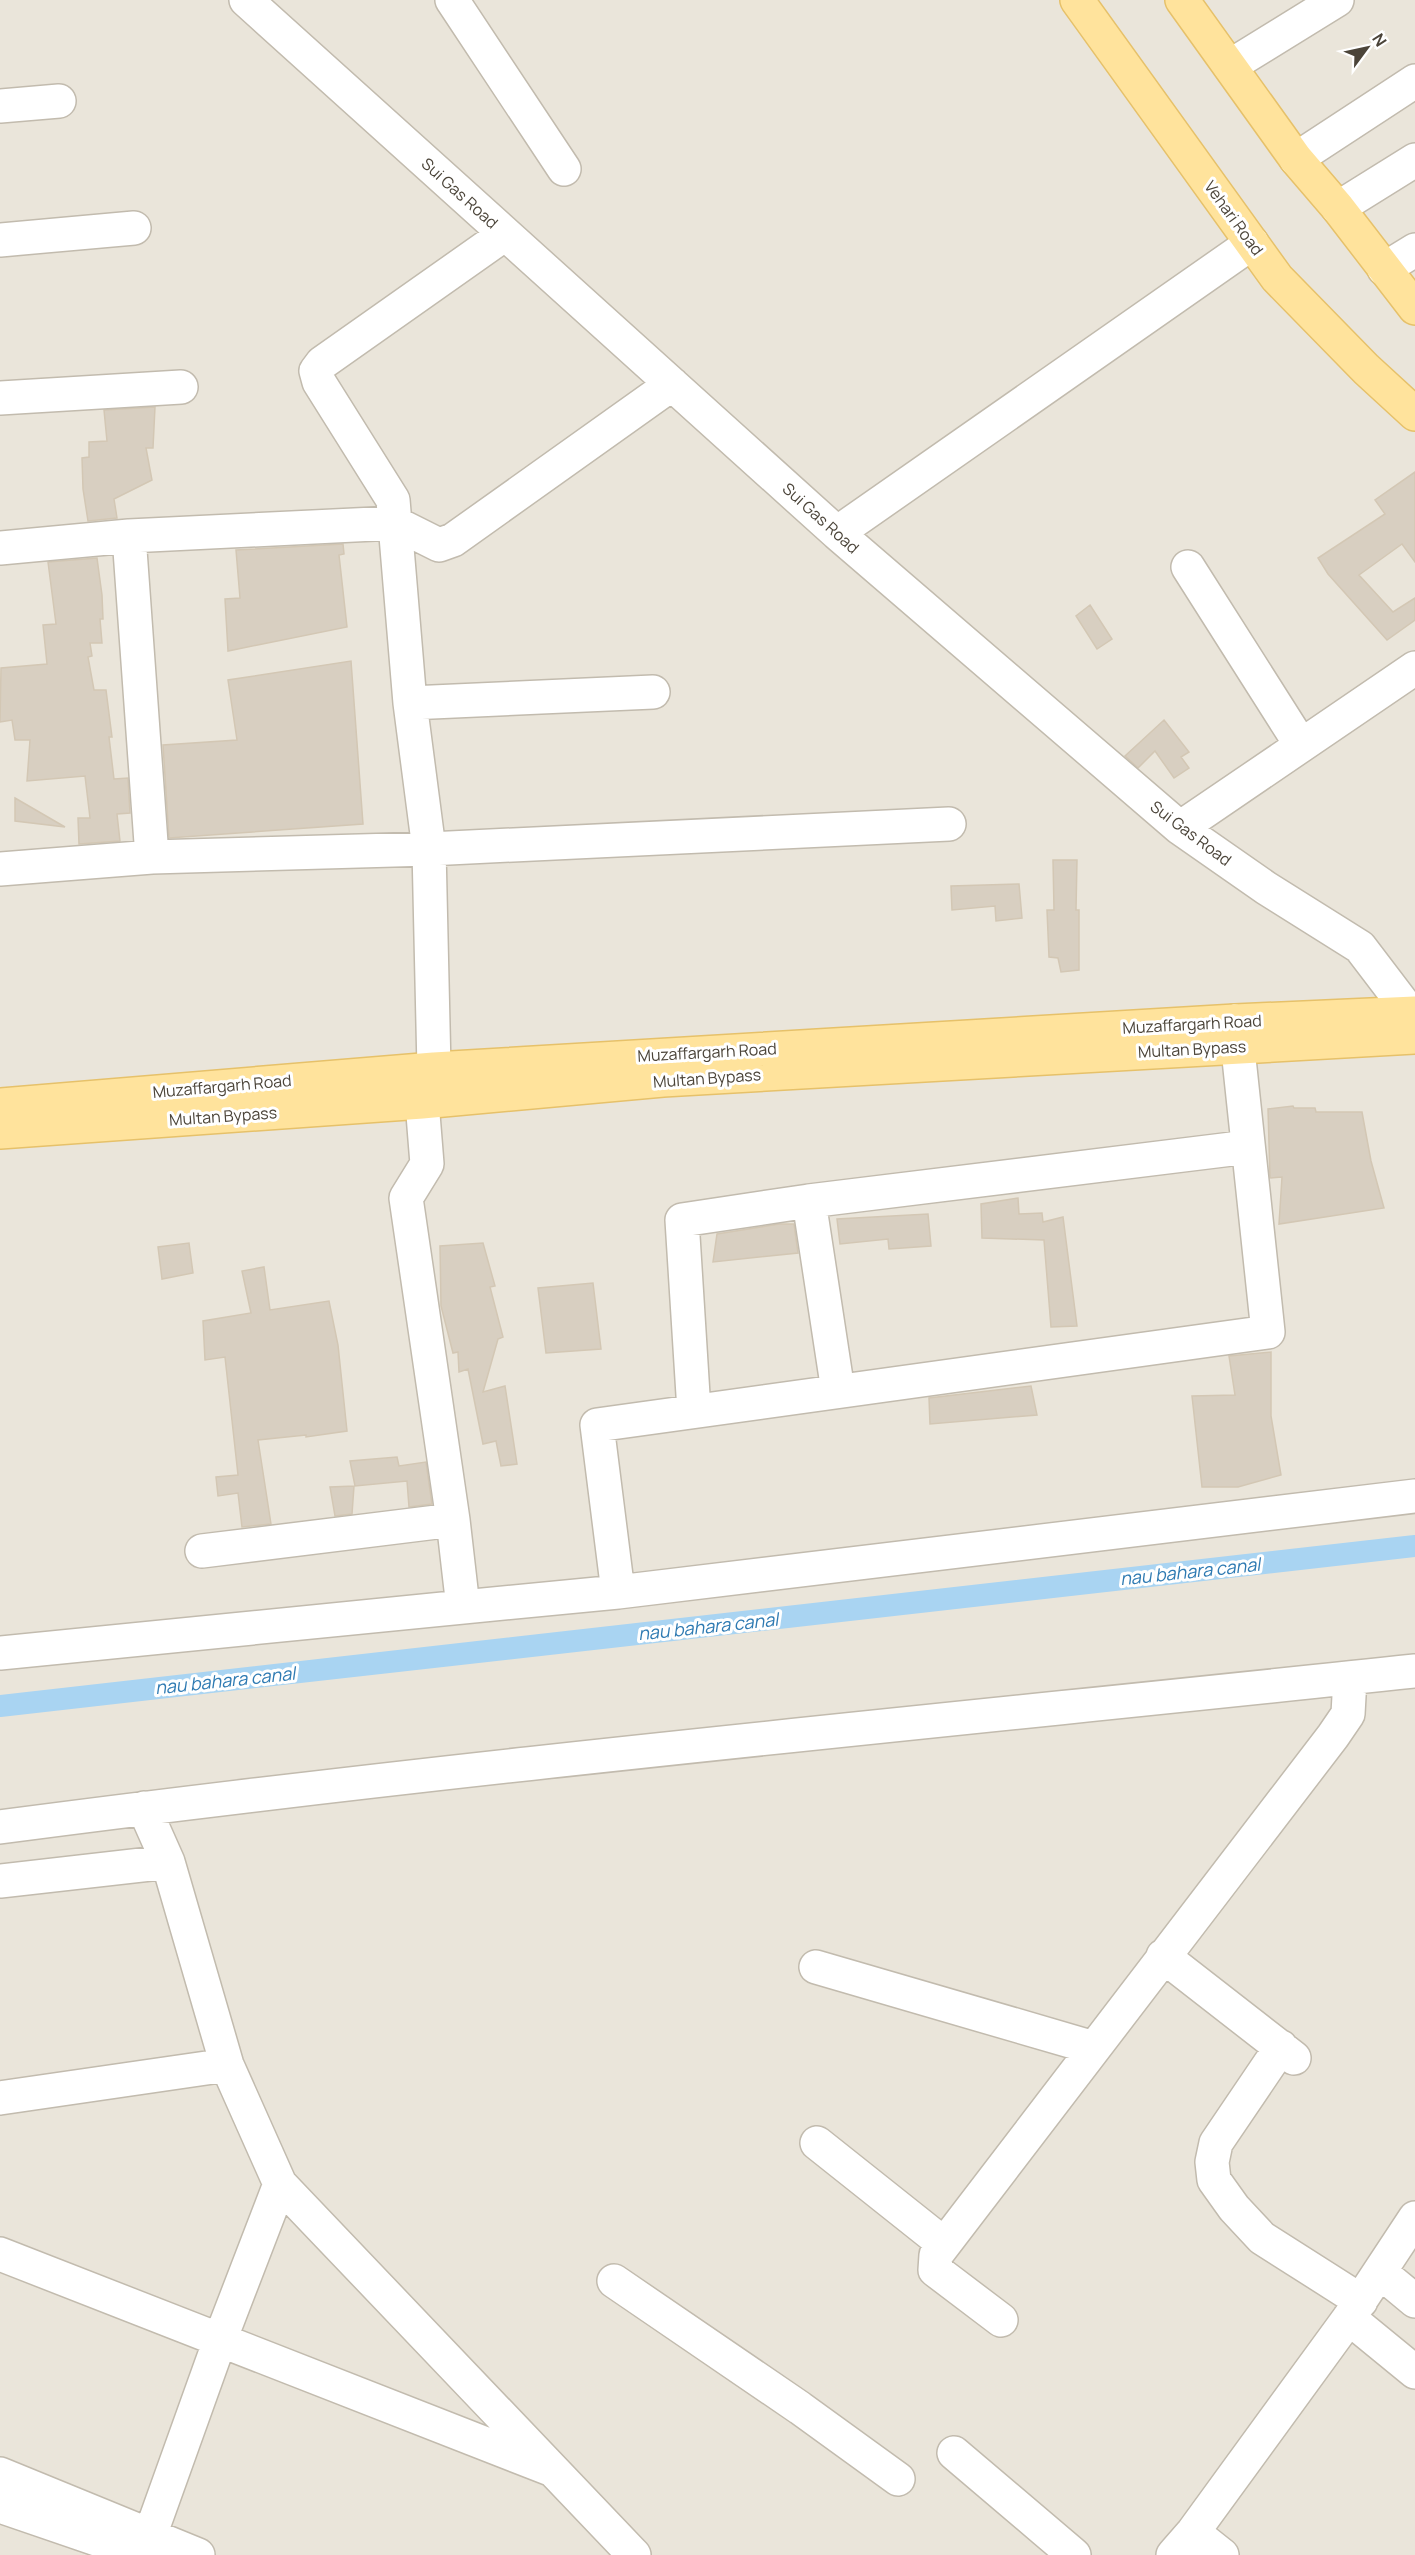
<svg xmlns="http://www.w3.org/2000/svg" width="1415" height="2555" font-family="Manrope,sans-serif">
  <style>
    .residential { fill: #eae5da }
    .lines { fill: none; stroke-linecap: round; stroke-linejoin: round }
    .canal { stroke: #a9d4f2; stroke-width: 22 }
    .building { fill: #d8cfc1; stroke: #d3c7b4; stroke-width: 1.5 }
    .minor-casing { stroke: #c2bbae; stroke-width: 36 }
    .major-casing { stroke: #e6c16a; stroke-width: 36 }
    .minor { stroke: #fff; stroke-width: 33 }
    .major { stroke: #ffe39c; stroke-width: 33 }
    .labels { text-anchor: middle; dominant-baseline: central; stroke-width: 6; stroke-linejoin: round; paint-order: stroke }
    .street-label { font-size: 16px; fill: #4b4439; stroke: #fff }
    .water-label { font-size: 18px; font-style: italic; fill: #2e7ab2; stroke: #fff }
  </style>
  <rect width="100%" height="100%" fill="#f6f3ec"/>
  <path class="residential" d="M0 0H1415V2555H0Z"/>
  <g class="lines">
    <path class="canal" d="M0 1706 1415 1546"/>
  </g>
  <path class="building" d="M155 407 153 448H146L152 480 114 499 117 518 88 521 83 489 82 458 89 457V442L107 441 104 410Z
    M1415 472V562L1402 544 1359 575 1393 612 1415 598V620L1387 640 1328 574 1318 558 1385 514 1375 500Z
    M343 544 344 554 339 555 347 627 228 651 225 599 240 598 236 550Z
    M97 558 102 595 103 619H100L102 643H90L92 656 88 657 94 690H106L112 737H109L114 779 128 778 130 813 117 814 120 841 79 844 78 818H90L85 776 27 781 30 740H15L12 720 0 722 1 668 47 664 43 625 56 624 48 562Z
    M1090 605 1112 639 1097 649 1076 616Z
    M351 661 363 824 169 838 163 745 237 740 228 680Z
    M1164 720 1189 752 1181 757 1189 768 1174 778 1155 751 1138 768 1125 756Z
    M15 798 65 827 15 821Z
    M1053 860H1077L1076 910H1079V970L1061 972 1058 958 1049 957 1047 910H1054Z
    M1019 884 1022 918 996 921 995 906 952 910 951 886Z
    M1293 1106 1294 1108H1315L1316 1112H1362L1371 1161 1384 1208 1279 1224 1282 1177 1270 1178 1268 1109Z
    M1018 1198 1019 1214 1042 1213 1043 1222 1063 1217 1077 1326 1051 1327 1044 1240 982 1238 981 1204Z
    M928 1214 931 1246 889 1249 888 1239 840 1244 837 1219Z
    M779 1224H794L798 1253 713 1262 717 1234Z
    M189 1243 193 1273 162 1279 158 1247Z
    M483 1243 495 1286 490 1287 503 1337 498 1339 483 1392 505 1386 517 1464 501 1466 496 1441 483 1444 468 1369 459 1372 458 1352 453 1353 441 1306 440 1246Z
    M264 1267 270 1310 329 1301 338 1345 347 1431 306 1437V1435L258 1440 271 1524 242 1527 238 1493 218 1496 216 1477 238 1475 225 1357 205 1360 203 1321 251 1313 242 1271Z
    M593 1283 601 1349 546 1353 538 1288Z
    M1271 1352V1416L1281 1475 1238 1487H1202L1192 1396 1235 1395 1229 1356Z
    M1031 1386 1037 1415 930 1424 929 1398Z
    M397 1457 399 1466 426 1462 432 1504 409 1507 407 1481 355 1486 350 1461Z
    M354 1486 352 1514 335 1516 330 1487Z"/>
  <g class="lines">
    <defs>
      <path id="minor" d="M246 0 837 533 1180 828 1266 888 1360 947 1411 1014
        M452 0 564 169
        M1230 66 1337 0
        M0 106 59 101
        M1296 159 1415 81
        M1338 208 1415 160
        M0 240 134 228
        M1384 269 1415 250
        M0 398 181 387
        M837 533 1252 243
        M129 536 152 857
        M0 548 129 536 395 523 439 545 453 540 672 384
        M1188 567 1301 745
        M410 703 653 692
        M1180 828 1415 668
        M0 869 152 857 429 849 949 824
        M1235 1021 1268 1332 597 1425 618 1592 1415 1496
        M434 1069 429 849 410 703 393 500 319 382 316 371 322 363 505 234
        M422 1102 427 1164 406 1198 453 1520 463 1607 618 1592
        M809 1201 1248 1147
        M694 1411 682 1220 809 1201 838 1391
        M202 1551 453 1520
        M0 1653 463 1607
        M0 1827C470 1765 943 1721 1415 1671
        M0 1881 168 1862
        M1163 1956 1294 2058
        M816 1967 1094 2048
        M1281 2047 1216 2143 1212 2162 1214 2180 1234 2208 1262 2238 1361 2301
        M0 2098 227 2065
        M817 2143 944 2244
        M280 2184 634 2555
        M0 2254 550 2469
        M1380 2272 1415 2301
        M614 2281 800 2408 898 2479
        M1349 2318 1415 2372
        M1001 2320 935 2270 936 2255 1333 1736 1348 1714 1350 1678
        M954 2453 1074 2555
        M0 2474 198 2555
        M0 2506 143 2555
        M1193 2532 1222 2555
        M143 2555 220 2340 280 2184 227 2065 168 1862 144 1808
        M1173 2555 1193 2532 1349 2318 1415 2218"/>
      <path id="major" d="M1077 0 1277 278 1366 369 1415 414
        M1182 0 1296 159 1338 208 1415 308
        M0 1105 434 1069 1235 1021 1415 1013
        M0 1132 422 1102 663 1080 1415 1037"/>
    </defs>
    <use href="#minor" class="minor-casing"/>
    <use href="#major" class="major-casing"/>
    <use href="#minor" class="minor"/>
    <use href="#major" class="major"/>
  </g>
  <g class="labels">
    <g class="street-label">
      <text transform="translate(460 193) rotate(42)">Sui Gas Road</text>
      <text transform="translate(1234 218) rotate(54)">Vehari Road</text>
      <text transform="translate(821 518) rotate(42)">Sui Gas Road</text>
      <text transform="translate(1191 833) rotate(37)">Sui Gas Road</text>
      <text transform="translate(1192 1024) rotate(-3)">Muzaffargarh Road</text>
      <text transform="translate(1192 1049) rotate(-3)">Multan Bypass</text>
      <text transform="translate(707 1052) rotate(-3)">Muzaffargarh Road</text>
      <text transform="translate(707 1078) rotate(-4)">Multan Bypass</text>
      <text transform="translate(222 1086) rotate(-5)">Muzaffargarh Road</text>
      <text transform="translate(223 1116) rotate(-4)">Multan Bypass</text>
    </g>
    <g class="water-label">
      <text transform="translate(1190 1571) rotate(-6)">nau bahara canal</text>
      <text transform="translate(708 1626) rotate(-6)">nau bahara canal</text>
      <text transform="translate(225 1680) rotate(-6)">nau bahara canal</text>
    </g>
  </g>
  <g transform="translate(1367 48) rotate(57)" stroke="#ffffff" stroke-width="4.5" paint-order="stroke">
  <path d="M0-4.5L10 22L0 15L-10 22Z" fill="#4b4439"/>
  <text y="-9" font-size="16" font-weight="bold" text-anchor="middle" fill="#4b4439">N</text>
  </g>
</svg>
